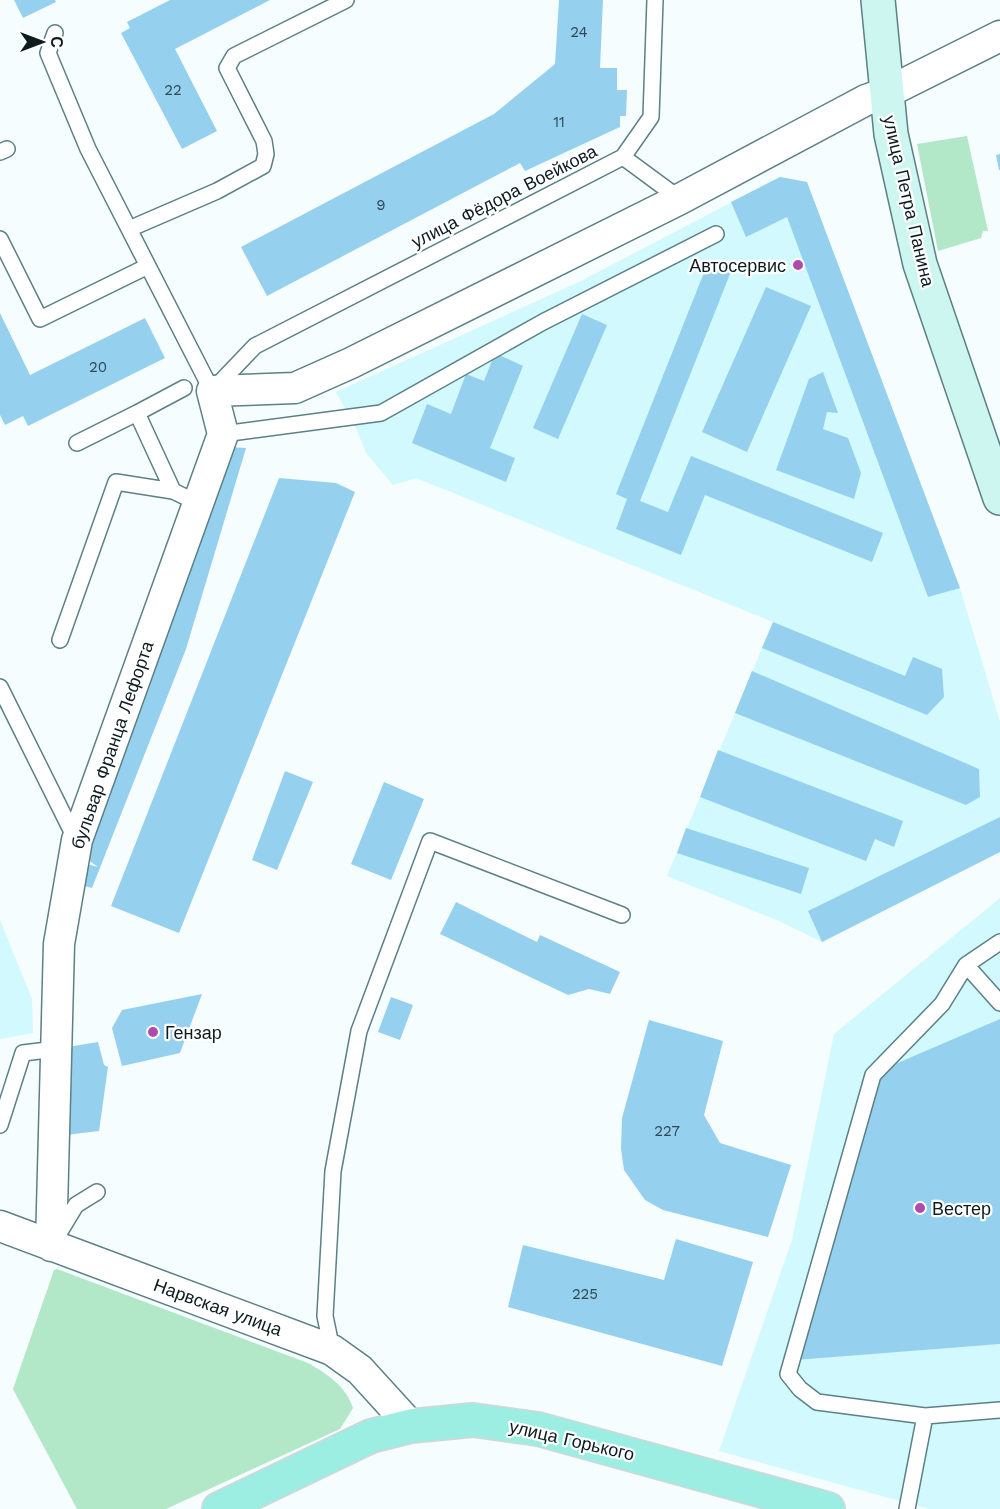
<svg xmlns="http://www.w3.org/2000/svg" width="1000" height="1509" font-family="'Work Sans',sans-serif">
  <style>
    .built { fill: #d1f9fe }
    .green { fill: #b2e7c7 }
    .building { fill: #95d1ef }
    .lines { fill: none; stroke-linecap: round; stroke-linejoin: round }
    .lane-casing { stroke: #5b8085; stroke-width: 18 }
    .street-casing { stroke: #5b8085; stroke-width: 33 }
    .secondary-casing { stroke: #5b8085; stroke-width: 36 }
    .primary-casing { stroke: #d3d6d6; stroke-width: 36 }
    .lane { stroke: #fff; stroke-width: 15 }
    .street { stroke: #fff; stroke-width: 30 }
    .secondary { stroke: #cef6f0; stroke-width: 33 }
    .primary { stroke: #9ceee2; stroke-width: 33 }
    .poi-dot { fill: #af4aaf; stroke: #fff; stroke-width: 2 }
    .labels { text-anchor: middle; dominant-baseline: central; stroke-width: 4.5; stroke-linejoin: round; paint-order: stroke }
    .number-label { font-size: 15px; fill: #2f4952 }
    .street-label { font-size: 18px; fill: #0d1c1e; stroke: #fff }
    .poi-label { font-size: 18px; fill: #0d1c1e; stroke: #fff; text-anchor: start }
  </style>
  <rect width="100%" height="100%" fill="#f5fdfe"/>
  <path class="built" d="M780 177 807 182 960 588 1000 722V852L822 942 779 921 667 876 773 622 416 478 393 485 366 453 356 428 336 392 581 281Z
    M1000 898V1509H929L719 1451 792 1240 834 1034Z
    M0 920 32 999 33 1033 0 1039Z"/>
  <path class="green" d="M967 136 988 231H983L981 238 938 251 917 144Z
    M57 1269 308 1363C327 1374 346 1386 353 1408L340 1429 166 1509H77L13 1389 54 1270Z"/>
  <path class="building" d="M14 0H55L56 2 23 18Z
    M170 0H270L175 49 217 131 182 149 121 33 130 28 127 22Z
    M559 0H603L600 68H617V90H627L626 116H620V127L525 171 520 163 267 296 241 247 494 114 555 64Z
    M1000 154V170H999L996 155Z
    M780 177 807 182 960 588 928 597 787 217 746 237 731 202Z
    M709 260 732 269 640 501 668 512 691 456 883 533 872 562 705 495 681 555 616 529 627 499 616 494Z
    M766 287 811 306 747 452 702 432Z
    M0 313 30 375 145 318 165 358 28 426 23 416 5 425 0 415Z
    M582 314 607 325 558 439 533 428Z
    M495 353 523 366 490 448 515 458 506 482 412 443 427 404 451 414 466 374 484 381Z
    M823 372 838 413 827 412 823 429 848 438 861 473 854 499 776 470 809 379Z
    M228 447 246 448 186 649 92 888 77 884 84 863 98 867 81 855Z
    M279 478 336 483 355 492 179 933 111 906Z
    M773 622 905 676 913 657 942 669 944 697 927 715 762 648Z
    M752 671 979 769 980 797 966 805 735 713Z
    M718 750 903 821 894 847 875 839 866 861 700 797Z
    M285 771 313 782 277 870 252 860Z
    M384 782 424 799 391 880 351 864Z
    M1000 817V852L822 942 808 911Z
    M686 828 809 868 801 894 677 853Z
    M456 902 537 942 540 935 620 972 610 994 589 989 568 995 440 934Z
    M202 994 180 1053 122 1066 112 1028 122 1010Z
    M391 997 413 1005 400 1040 378 1032Z
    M1000 1019V1344L795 1360 879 1071Z
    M649 1020 723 1041 704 1115 720 1143 791 1165 768 1237 663 1210 645 1200 624 1170 621 1149 622 1118Z
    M98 1042 104 1065 108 1067 99 1131 66 1135 68 1047Z
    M676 1239 753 1262 722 1366 508 1307 523 1245 664 1280Z"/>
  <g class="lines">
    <defs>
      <path id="lane" d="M55 33 48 53 88 149 212 391 255 346 623 157 651 117 655 0
        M0 152 7 149
        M623 157 680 199
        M129 229 217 191 263 166 266 154 264 141 227 68 234 56 346 0
        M0 239 40 319 148 266
        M137 413 184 388
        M223 434 381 413 543 322 716 234
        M77 443 137 413 173 491 198 503
        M60 640 116 482 173 491
        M0 687 76 840
        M1000 942 966 965 942 1004 873 1075 788 1374 800 1389 817 1402 925 1416 1000 1410
        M966 965 1000 1003
        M0 1125 23 1053 56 1049
        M56 1238 76 1205 97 1192
        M332 1350 325 1316 333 1171 359 1031 430 841 622 915
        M907 1509 925 1416"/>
      <path id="street" d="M0 1226 332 1350 360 1370 411 1426
        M51 1246 59 944 77 840 223 434 212 391 295 388 351 363 680 199 866 100 886 93 1000 36"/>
      <path id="secondary" d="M878 0 891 134 920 264 1000 498"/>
      <path id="primary" d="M219 1509 371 1436 411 1426 473 1420 538 1429 828 1509"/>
    </defs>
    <use href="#lane" class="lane-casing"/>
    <use href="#street" class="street-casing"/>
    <use href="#secondary" class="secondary-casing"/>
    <use href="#primary" class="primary-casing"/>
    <use href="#lane" class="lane"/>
    <use href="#street" class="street"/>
    <use href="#secondary" class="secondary"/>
    <use href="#primary" class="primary"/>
  </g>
  <g class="poi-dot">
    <circle cx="798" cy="265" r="6"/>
    <circle cx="153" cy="1032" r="6"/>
    <circle cx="920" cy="1208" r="6"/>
  </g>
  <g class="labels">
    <g class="number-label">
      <text x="579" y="32">24</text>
      <text x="173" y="90">22</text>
      <text x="559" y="122">11</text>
      <text x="381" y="205">9</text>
      <text x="98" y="367">20</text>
      <text x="667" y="1131">227</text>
      <text x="585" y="1294">225</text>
    </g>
    <g class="street-label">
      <text transform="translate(504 196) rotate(-27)">улица Фёдора Воейкова</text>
      <text transform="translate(909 201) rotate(77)">улица Петра Панина</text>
      <text transform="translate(112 745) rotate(-71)">бульвар Франца Лефорта</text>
      <text transform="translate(218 1307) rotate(20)">Нарвская улица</text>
      <text transform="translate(572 1440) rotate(13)">улица Горького</text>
    </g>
    <g class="poi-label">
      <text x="786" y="265" text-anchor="end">Автосервис</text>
      <text x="165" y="1032">Гензар</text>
      <text x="932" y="1208">Вестер</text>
    </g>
  </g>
  <g transform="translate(42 42) rotate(90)" stroke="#ffffff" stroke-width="4.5" paint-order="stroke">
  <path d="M0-4.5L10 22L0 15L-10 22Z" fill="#0d1c1e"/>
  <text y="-9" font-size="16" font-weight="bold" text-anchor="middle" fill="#0d1c1e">С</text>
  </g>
</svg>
